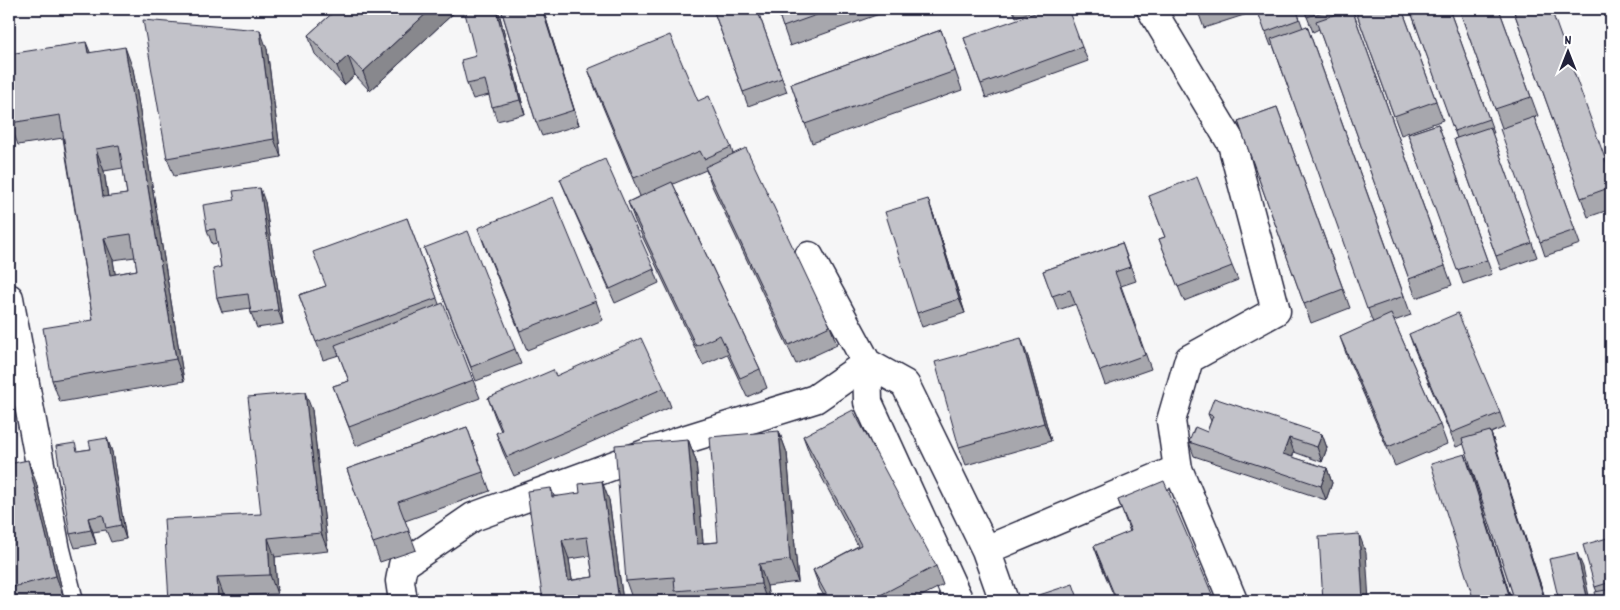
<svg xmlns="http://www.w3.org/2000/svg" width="1620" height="610" font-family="Dekko,sans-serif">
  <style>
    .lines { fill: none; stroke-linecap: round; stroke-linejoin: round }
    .minor-casing { stroke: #22223b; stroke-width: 31 }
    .minor { stroke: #fff; stroke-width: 28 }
    .wall { fill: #a7a7ad; stroke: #22223b; fill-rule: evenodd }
    .shaded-wall { fill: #88888d; stroke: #22223b }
    .building { fill: #c2c2c9; stroke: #22223b; fill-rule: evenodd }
  </style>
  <rect width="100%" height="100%" fill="#f6f6f7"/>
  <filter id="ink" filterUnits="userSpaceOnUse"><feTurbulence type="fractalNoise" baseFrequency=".02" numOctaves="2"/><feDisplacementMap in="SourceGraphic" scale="10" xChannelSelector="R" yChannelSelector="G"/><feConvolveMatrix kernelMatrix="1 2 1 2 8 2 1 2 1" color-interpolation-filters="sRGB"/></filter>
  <g filter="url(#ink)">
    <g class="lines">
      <defs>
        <path id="minor" d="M1151 9 1232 144 1276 311 1189 359 1171 421 1178 469 1233 601
          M809 256 867 363 868 402 959 601
          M9 298 56 550 69 601
          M867 363 905 384 986 550 1004 601
          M986 550 1178 469
          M403 601 400 581 403 565 473 517 680 441 815 399 867 363"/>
      </defs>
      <use href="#minor" class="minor-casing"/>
      <use href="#minor" class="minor"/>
    </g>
    <path class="wall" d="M337 9H458L370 91 355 75 344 85 315 54 308 35Z
      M498 9 525 114 497 121 489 95 473 99 467 84 476 56Z
      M501 9H543L579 125 542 136 536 122Z
      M713 9H757L787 92 748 106Z
      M777 9H893L790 46Z
      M1012 9H1039L1016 17Z
      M1197 9H1248L1250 13 1204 28Z
      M1257 9H1296L1303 28 1307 26 1411 315 1394 321 1440 425 1447 444 1395 466 1347 356 1340 337 1373 323 1273 45 1271 46Z
      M1304 9H1341L1342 12 1352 9 1452 285 1416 298 1319 29 1313 32Z
      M1355 9H1402L1443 120 1401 135Z
      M1410 9H1449L1494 133H1492L1537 257 1501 270 1454 139 1457 138Z
      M1459 9H1499L1538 116 1534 117 1580 244 1545 256 1502 128Z
      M1513 9 1611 175V209L1588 217Z
      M941 30 962 90 812 143 791 84Z
      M964 38 1082 47 1088 61 986 98Z
      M267 49 281 157 174 176 167 158Z
      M90 53 133 69 184 381 60 402 52 380 93 320 63 138 18 145 10 123ZM123 168 127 194 108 197 104 171ZM135 257 137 270 115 274 113 260Z
      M588 69 698 101 731 147 733 154 830 326 837 345 796 364 712 186 706 170 673 184 760 369 767 388 747 397 727 354 703 365 635 221 628 202 640 196 595 88Z
      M1277 107 1350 308 1311 323 1238 121Z
      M1438 124 1492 274 1463 284 1408 134Z
      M560 179 654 269 659 283 615 303 566 193Z
      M1149 196 1232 266 1238 280 1184 301 1159 239 1165 237Z
      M265 202 283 324 257 328 251 313V308L222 312 217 298 221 267 218 243 212 244 207 230Z
      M933 213 965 313 922 327 917 313Z
      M407 218 439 304 473 380 480 398 356 446 333 386 349 381 339 355 323 360 299 295 326 286Z
      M478 228 596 301 603 320 527 350 485 247Z
      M1122 243 1136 281 1121 286 1151 369 1105 385 1076 304 1058 310 1043 271Z
      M424 248 515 349 521 364 476 381Z
      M1409 334 1500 413 1505 427 1491 433 1546 601H1515L1464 444 1456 447 1414 348Z
      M1028 357 1051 441 966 465 959 447Z
      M556 376 664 388 671 407 514 476 503 452 496 433 501 431 495 417 488 398Z
      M312 410 328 551 275 557 277 594 224 596 169 601 261 514Z
      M1208 414 1322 434 1327 448 1322 462 1294 452 1292 457 1327 468 1332 483 1326 500 1194 456 1189 442 1207 432 1211 421Z
      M467 427 490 491 405 521 416 550 380 562 347 469Z
      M779 431 787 453 798 582 767 586 769 601H679L678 599 656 601H633L626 581 688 439 696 461 703 543 718 542Z
      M803 436 936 566 943 585 912 601H827L820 589 813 570 858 546 810 455Z
      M107 438 112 452 126 539 111 542 106 530 93 532 96 544 75 548 70 534 78 451 91 449Z
      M9 464 36 482 64 598 52 601H9Z
      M551 488 554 496 609 500 623 601H543ZM590 556 593 577 572 580 569 559Z
      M1118 500 1215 601H1116L1101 565 1094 546 1130 532Z
      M1611 537V601L1597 592 1595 587Z"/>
    <path class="shaded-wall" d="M431 9H458L370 91 363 72Z
      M496 9H498L525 114 520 100Z
      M542 9H543L579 125 574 110Z
      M260 30 267 49 281 157 274 139Z
      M86 42 95 64 88 53Z
      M125 47 133 69 184 381 176 359Z
      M348 56 355 75 344 85 337 66Z
      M96 149 104 171 111 219 103 197Z
      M260 188 265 202 283 324 278 310Z
      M928 199 933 213 965 313 959 299Z
      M104 238 113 260 119 297 110 275Z
      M1021 338 1028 357 1051 441 1044 423Z
      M305 392 312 410 328 551 321 533Z
      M779 431 787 453 798 582 790 560Z
      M1490 431 1497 450 1546 601H1545Z
      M1322 434 1327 448 1322 462 1317 447Z
      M107 438 112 452 126 539 121 525Z
      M1289 438 1294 452 1289 468 1283 454Z
      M688 439 696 461 705 566 697 544Z
      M1465 454 1472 472 1512 601H1511Z
      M28 460 36 482 64 598 56 576Z
      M1327 468 1332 483 1326 500 1321 486Z
      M602 481 609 500 623 601H619Z
      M88 518 93 532 96 544 91 530Z
      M1359 534 1366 553 1369 601H1363Z
      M268 538 275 557 277 594 270 575Z
      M562 540 569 559 575 600 568 581Z
      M1577 553 1583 567 1590 601H1588Z
      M759 564 767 586 769 601H767L761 584Z
      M217 577 224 596V601H218Z"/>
    <path class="building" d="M337 9H431L363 72 348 56 337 66 308 35Z
      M464 9H496L520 100 492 107 485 80 467 84 461 60 476 56Z
      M501 9H542L574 110 536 122Z
      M713 9H757L782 78 743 92Z
      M777 9H833L783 27Z
      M1046 9H1068L1082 47 981 84 964 38Z
      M1197 9H1215L1199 14Z
      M1257 9H1296L1300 19 1265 32Z
      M1304 9H1332L1307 17Z
      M1351 9H1352L1445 266 1409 279 1316 21Z
      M1355 9H1402L1436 101 1394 116Z
      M1410 9H1449L1489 119 1454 131Z
      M1459 9H1499L1531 97 1495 109Z
      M1513 9H1551L1611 175V187L1581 198Z
      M143 20 260 30 274 139 167 158Z
      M1307 26 1404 296 1367 309 1271 39Z
      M941 30 955 71 805 124 791 84Z
      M670 35 698 101 709 96 731 147 704 159 700 151 634 178 588 69Z
      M86 42 88 53 125 47 176 359 52 380 43 328 93 320 60 115 10 123 9 117V54ZM119 145 127 194 103 197 96 149ZM131 234 137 270 110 275 104 238Z
      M1277 107 1343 289 1304 304 1238 121Z
      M1534 117 1575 230 1540 242 1500 129Z
      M1438 124 1487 260 1457 270 1408 134Z
      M1490 127 1532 243 1496 256 1454 139Z
      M746 148 830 326 789 345 705 167Z
      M605 159 654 269 610 289 560 179Z
      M1197 177 1232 266 1178 287 1159 239 1165 237 1149 196Z
      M672 182 760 369 740 378 720 335 696 346 628 202Z
      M260 188 278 310 251 313 248 294 217 298 213 269 221 267 215 229 207 230 203 205 235 200 233 191Z
      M553 197 596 301 520 331 478 228Z
      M928 199 959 299 917 313 885 212Z
      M407 218 437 298 316 342 299 295 326 286 313 252Z
      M468 231 515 349 471 367 424 248Z
      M1122 243 1130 267 1115 272 1145 355 1100 371 1070 290 1052 296 1043 271Z
      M443 303 473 380 349 427 333 386 349 381 335 345Z
      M1458 313 1500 413 1451 433 1409 334Z
      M1391 314 1440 425 1388 447 1340 337Z
      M641 338 664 388 507 457 496 433 502 430 488 398 553 370 556 376Z
      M1021 338 1044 423 959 447 935 362Z
      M305 392 321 533 268 538 270 575 217 577 218 601H169L164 519 261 514 248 397Z
      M1214 398 1322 434 1317 447 1289 438 1283 454 1327 468 1321 486 1189 442 1195 427 1207 432 1213 416 1208 414Z
      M853 410 936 566 869 601H830L813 570 861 545 803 436Z
      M467 427 483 472 398 502 409 531 373 543 347 469Z
      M779 431 790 560 759 564 761 584 675 591 674 577 626 581 615 445 688 439 697 544 718 542 710 437Z
      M1490 431 1545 601H1515L1462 439Z
      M107 438 121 525 106 528 103 515 88 518 91 530 70 534 56 446 75 443 77 451 91 449 89 441Z
      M1465 454 1511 601H1474L1431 464Z
      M28 460 56 576 9 588V464Z
      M602 481 619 601H543L527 491 551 488 552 497 580 493 579 484ZM587 537 593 577 568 581 562 540Z
      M1164 481 1215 601H1117L1094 546 1131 531 1118 500Z
      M1359 534 1363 601H1323L1319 537Z
      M1611 537V582L1595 587 1583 545Z
      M1577 553 1588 601H1559L1549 559Z
      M1073 584 1079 601H1021Z
      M1611 589V601H1597L1595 592Z
      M392 596V601H328Z"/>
  </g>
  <rect width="1620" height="610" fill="none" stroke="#fff" stroke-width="30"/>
  <rect x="15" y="15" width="1590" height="580" fill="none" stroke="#22223b" stroke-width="2" filter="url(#ink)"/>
  <g transform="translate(1568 52)" stroke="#ffffff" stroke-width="4" paint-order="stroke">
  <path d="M0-4L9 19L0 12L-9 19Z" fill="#22223b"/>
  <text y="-8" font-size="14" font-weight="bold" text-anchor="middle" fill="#22223b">N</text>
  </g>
</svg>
